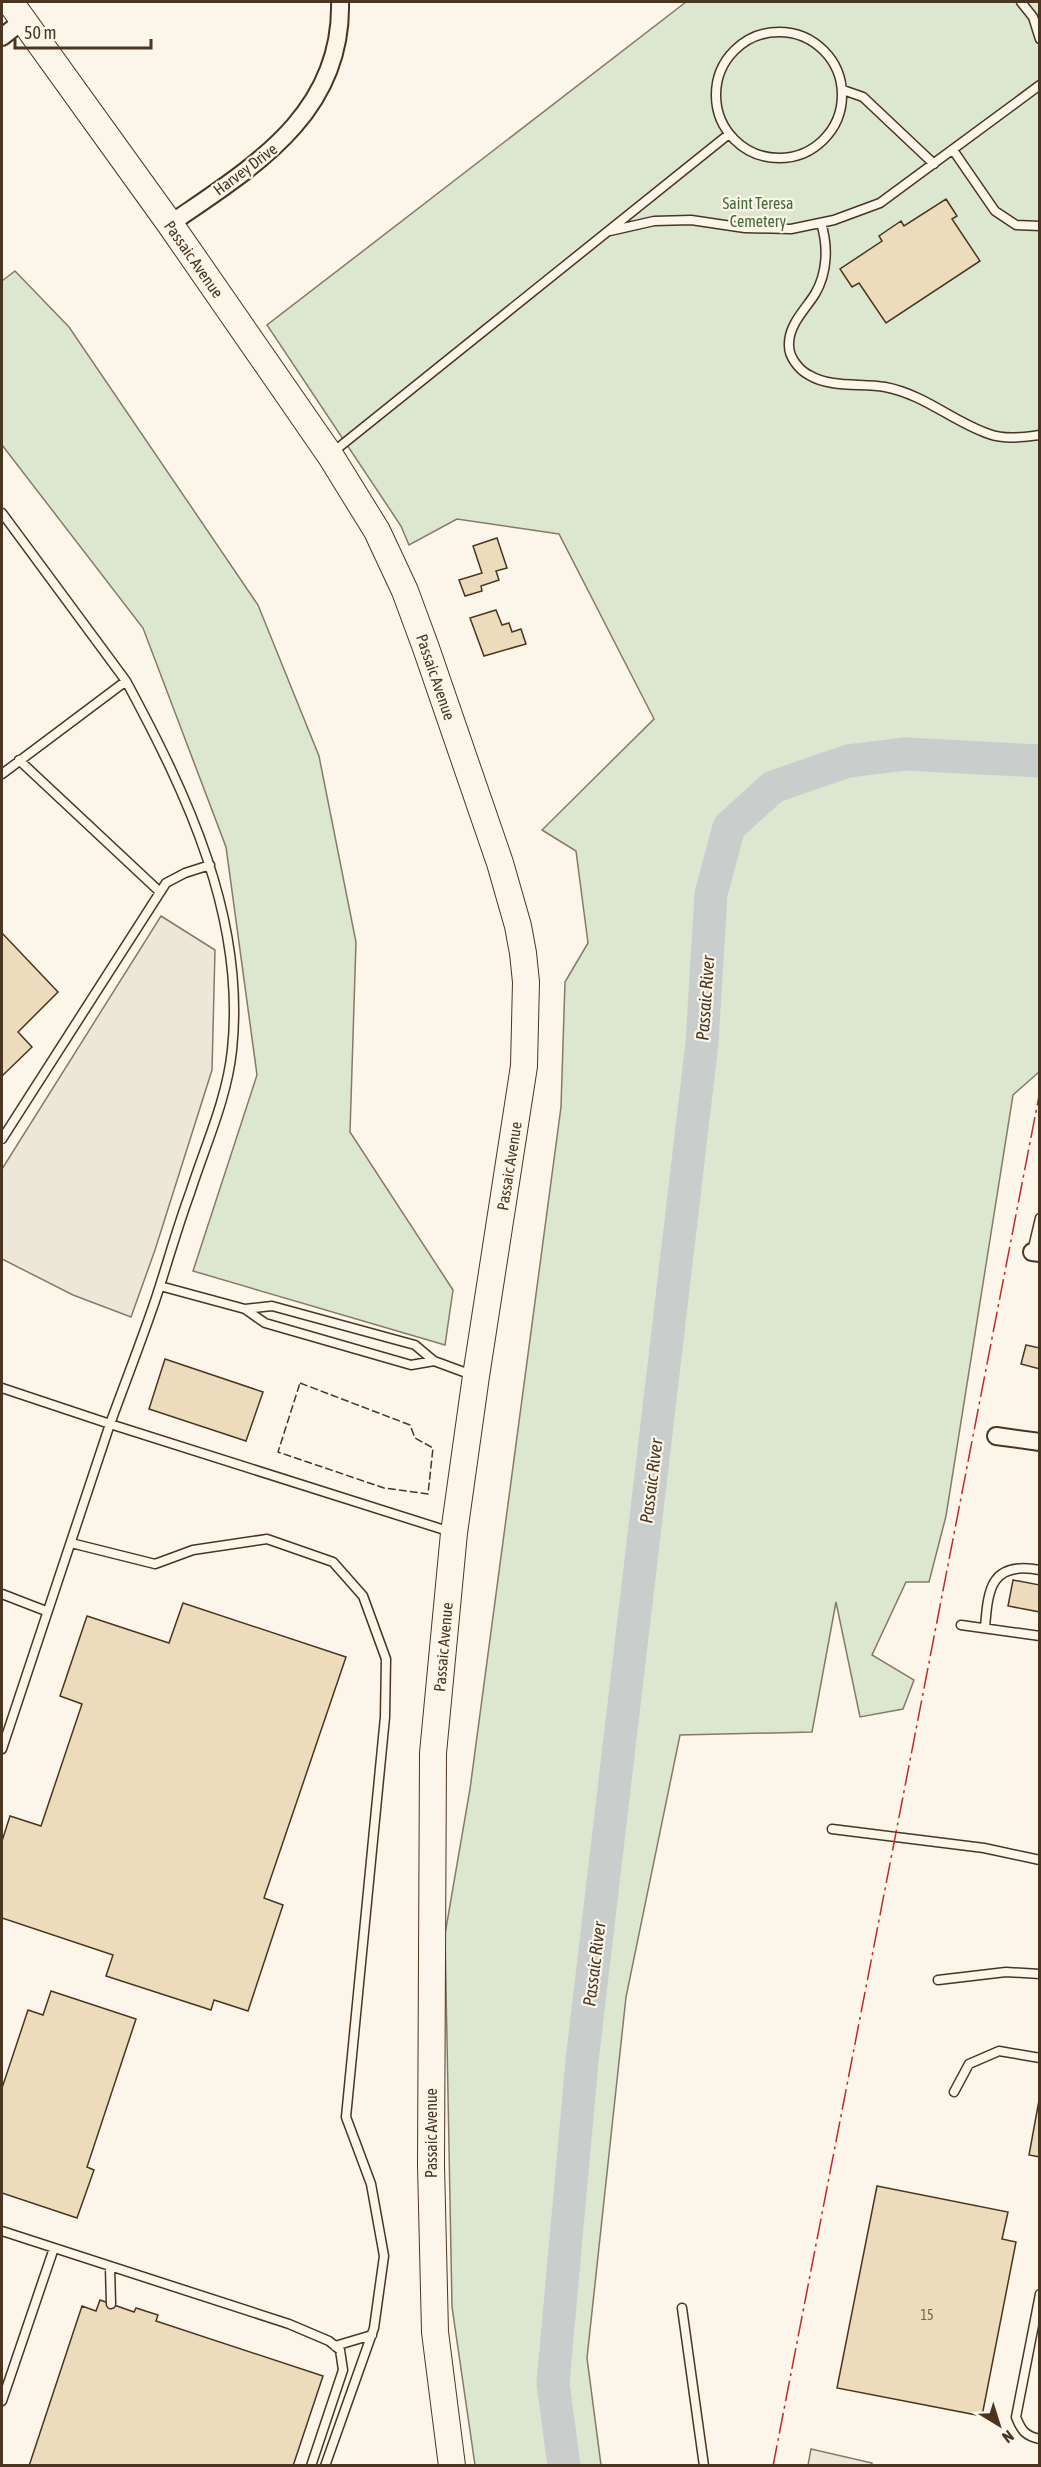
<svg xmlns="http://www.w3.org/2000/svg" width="1041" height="2467" font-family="'Asap Condensed',sans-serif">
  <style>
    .green { fill: #dce7d0; stroke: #887966; stroke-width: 1.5 }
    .parking { fill: #ede7d9; stroke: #887966; stroke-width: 1.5 }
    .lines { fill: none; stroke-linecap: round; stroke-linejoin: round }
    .river { stroke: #c9cecd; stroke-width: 33 }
    .building { fill: #ecdcbc; stroke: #4a3520; stroke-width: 1.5 }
    .lane-casing { stroke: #4a3520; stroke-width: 11 }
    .street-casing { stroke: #4a3520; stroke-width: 20 }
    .primary-casing { stroke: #4a3520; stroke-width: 28 }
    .lane { stroke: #fbf6e9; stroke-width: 8 }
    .street { stroke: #fbf6e9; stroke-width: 16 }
    .primary { stroke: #fbf6e9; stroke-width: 26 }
    .fence { stroke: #4a3520; stroke-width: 1.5; stroke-dasharray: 8 3; stroke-linecap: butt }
    .power { stroke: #c62828; stroke-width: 1.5; stroke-dasharray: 21 4.5 3 4.5; stroke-linecap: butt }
    .labels { text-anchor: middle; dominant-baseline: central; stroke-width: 4.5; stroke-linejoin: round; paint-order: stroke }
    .number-label { font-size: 14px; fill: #725f47 }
    .street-label { font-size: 16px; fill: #4a3520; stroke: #fbf6e9 }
    .park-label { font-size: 16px; fill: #436837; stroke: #fbf6e9 }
    .water-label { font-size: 18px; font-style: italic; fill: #4a3520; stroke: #fbf6e9 }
  </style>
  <rect width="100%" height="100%" fill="#fbf6e9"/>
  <path class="green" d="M686 2H1039V1072L1013 1095 946 1516 929 1582H906L872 1655 914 1680 903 1709 860 1717 836 1602 812 1732 680 1735 626 1997 587 2358 601 2465H475L452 2307 445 1934 470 1789 561 1107 565 982 588 943 576 851 542 830 654 719 559 534 457 519 409 545 401 526 267 325Z
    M15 271 69 327 258 605 319 756 356 942 350 1132 453 1290 445 1345 193 1271 257 1075 226 847 143 628 2 445V281Z"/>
  <path class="parking" d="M161 916 215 950 212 1070 155 1250 131 1317 73 1295 2 1259V1169Z
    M811 2449 872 2463 871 2466 808 2465Z"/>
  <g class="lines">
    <path class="river" d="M564 2466 553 2383 582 2061 702 1043 711 894 729 827 773 787 848 761 905 754 1040 761"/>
  </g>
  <path class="building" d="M946 199 957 216 952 219 980 261 886 323 859 283 852 287 840 269 882 241 879 236 901 221 904 226Z
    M497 538 507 568 496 571 499 580 481 586 482 591 465 596 459 580 482 573 473 546Z
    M496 610 502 625 509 623 512 632 521 629 526 644 484 656 470 618Z
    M2 933 58 992 18 1032 32 1047 2 1076Z
    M1026 1345 1040 1348V1369L1021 1364Z
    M165 1359 263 1392 246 1441 149 1409Z
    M1013 1580 1040 1585V1612L1008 1606Z
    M183 1603 346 1657 264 1898 283 1905 248 2011 214 2000 211 2010 106 1976 113 1955 2 1918V1841L10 1816 41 1826 82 1704 60 1696 87 1616 169 1643Z
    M51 1991 136 2019 87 2167 94 2170 77 2218 2 2193V2088L28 2010 43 2015Z
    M1040 2095V2157L1029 2155Z
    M877 2186 1008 2212 1002 2239 1016 2242 982 2416 837 2388Z
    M100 2300 134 2312 136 2308 158 2315 156 2321 323 2376 293 2466H29L82 2306 96 2311Z"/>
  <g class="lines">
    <defs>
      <path id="lane" d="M1021 2 1033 17 1040 39
        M716 95a63 63 0 1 1 126 0a63 63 0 1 1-126 0Z
        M843 90 863 97 934 164
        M953 150 995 211 1016 225 1040 226
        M821 223C828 245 828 272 815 294 805 310 788 325 789 346 789 357 799 370 809 375 830 388 861 383 885 387 926 395 953 422 989 434 1006 440 1023 437 1040 435
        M610 231 654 221 691 220 745 228 791 229 834 220 880 203 1040 85
        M333 452 729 134
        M2 513 126 681
        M19 760 160 892
        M2 774 126 681C187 794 246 918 232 1050 227 1099 205 1146 190 1193 177 1228 167 1265 155 1301 141 1342 125 1383 110 1424L2 1388
        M2 1139 166 883 185 873 210 865
        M1032 1252 1040 1218
        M160 1286 245 1309 265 1323 411 1365 434 1361
        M245 1309 272 1306 415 1345 434 1361 472 1375
        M71 1543 155 1564 193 1550 267 1539 333 1562 363 1596 386 1659 385 1717 346 2117 371 2184 384 2256 374 2328 325 2466
        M2 1594 46 1611
        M961 1625 1040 1636
        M985 1628C988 1588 991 1561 1040 1570
        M2 1749 110 1424 451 1532
        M832 1829 984 1848 1040 1860
        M938 1980 1006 1972 1040 1974
        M954 2092 969 2064 999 2051 1040 2058
        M2 2231 289 2324 329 2341 340 2350 343 2370 311 2466
        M110 2267 111 2304
        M1040 2294 1016 2417C1021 2430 1025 2436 1040 2439
        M682 2308 704 2466
        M335 2346 372 2335
        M2 2401 54 2248"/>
      <path id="street" d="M2 37 25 19
        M170 224C251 168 343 115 340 2
        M1032 1252 1040 1253
        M996 1436 1040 1442"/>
      <path id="primary" d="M10 2 170 224 330 455 377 531 405 591 426 648 500 863 518 926 523 953 526 982 524 1066 476 1376 454 1533 433 1753 431 2165 435 2332 452 2466"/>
    </defs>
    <use href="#lane" class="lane-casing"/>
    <use href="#street" class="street-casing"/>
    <use href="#primary" class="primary-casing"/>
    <use href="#lane" class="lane"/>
    <use href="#street" class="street"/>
    <use href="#primary" class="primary"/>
    <path class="fence" d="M300 1383 410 1425 415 1438 433 1448 428 1494 384 1488 278 1452Z"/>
    <path class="power" d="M773 2466 1040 1091"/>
  </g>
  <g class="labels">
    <g class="number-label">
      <text x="927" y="2315">15</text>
    </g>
    <g class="street-label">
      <text transform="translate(245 169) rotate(-37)">Harvey Drive</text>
      <text transform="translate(194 259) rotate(55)">Passaic Avenue</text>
      <text transform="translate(436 677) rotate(71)">Passaic Avenue</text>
      <text transform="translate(509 1166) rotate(-81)">Passaic Avenue</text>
      <text transform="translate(443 1647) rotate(-85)">Passaic Avenue</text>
      <text transform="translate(431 2133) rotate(-90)">Passaic Avenue</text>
    </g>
    <g class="park-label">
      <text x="758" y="203">Saint Teresa<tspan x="758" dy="18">Cemetery</tspan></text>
    </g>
    <g class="water-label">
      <text transform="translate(705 998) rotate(-86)">Passaic River</text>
      <text transform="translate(651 1481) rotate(-83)">Passaic River</text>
      <text transform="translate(594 1964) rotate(-83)">Passaic River</text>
    </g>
  </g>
  <rect width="1041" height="2467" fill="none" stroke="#4a3520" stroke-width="6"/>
  <g transform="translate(999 2425) rotate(142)" stroke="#fbf6e9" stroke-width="4.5" paint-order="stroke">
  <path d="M0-4.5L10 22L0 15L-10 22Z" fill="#4a3520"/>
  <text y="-9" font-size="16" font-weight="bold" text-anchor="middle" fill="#4a3520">N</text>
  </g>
  <path d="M15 39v9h136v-9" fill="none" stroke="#4a3520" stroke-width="3"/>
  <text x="24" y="39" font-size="18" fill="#4a3520" stroke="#fbf6e9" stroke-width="4.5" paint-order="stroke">50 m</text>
</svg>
